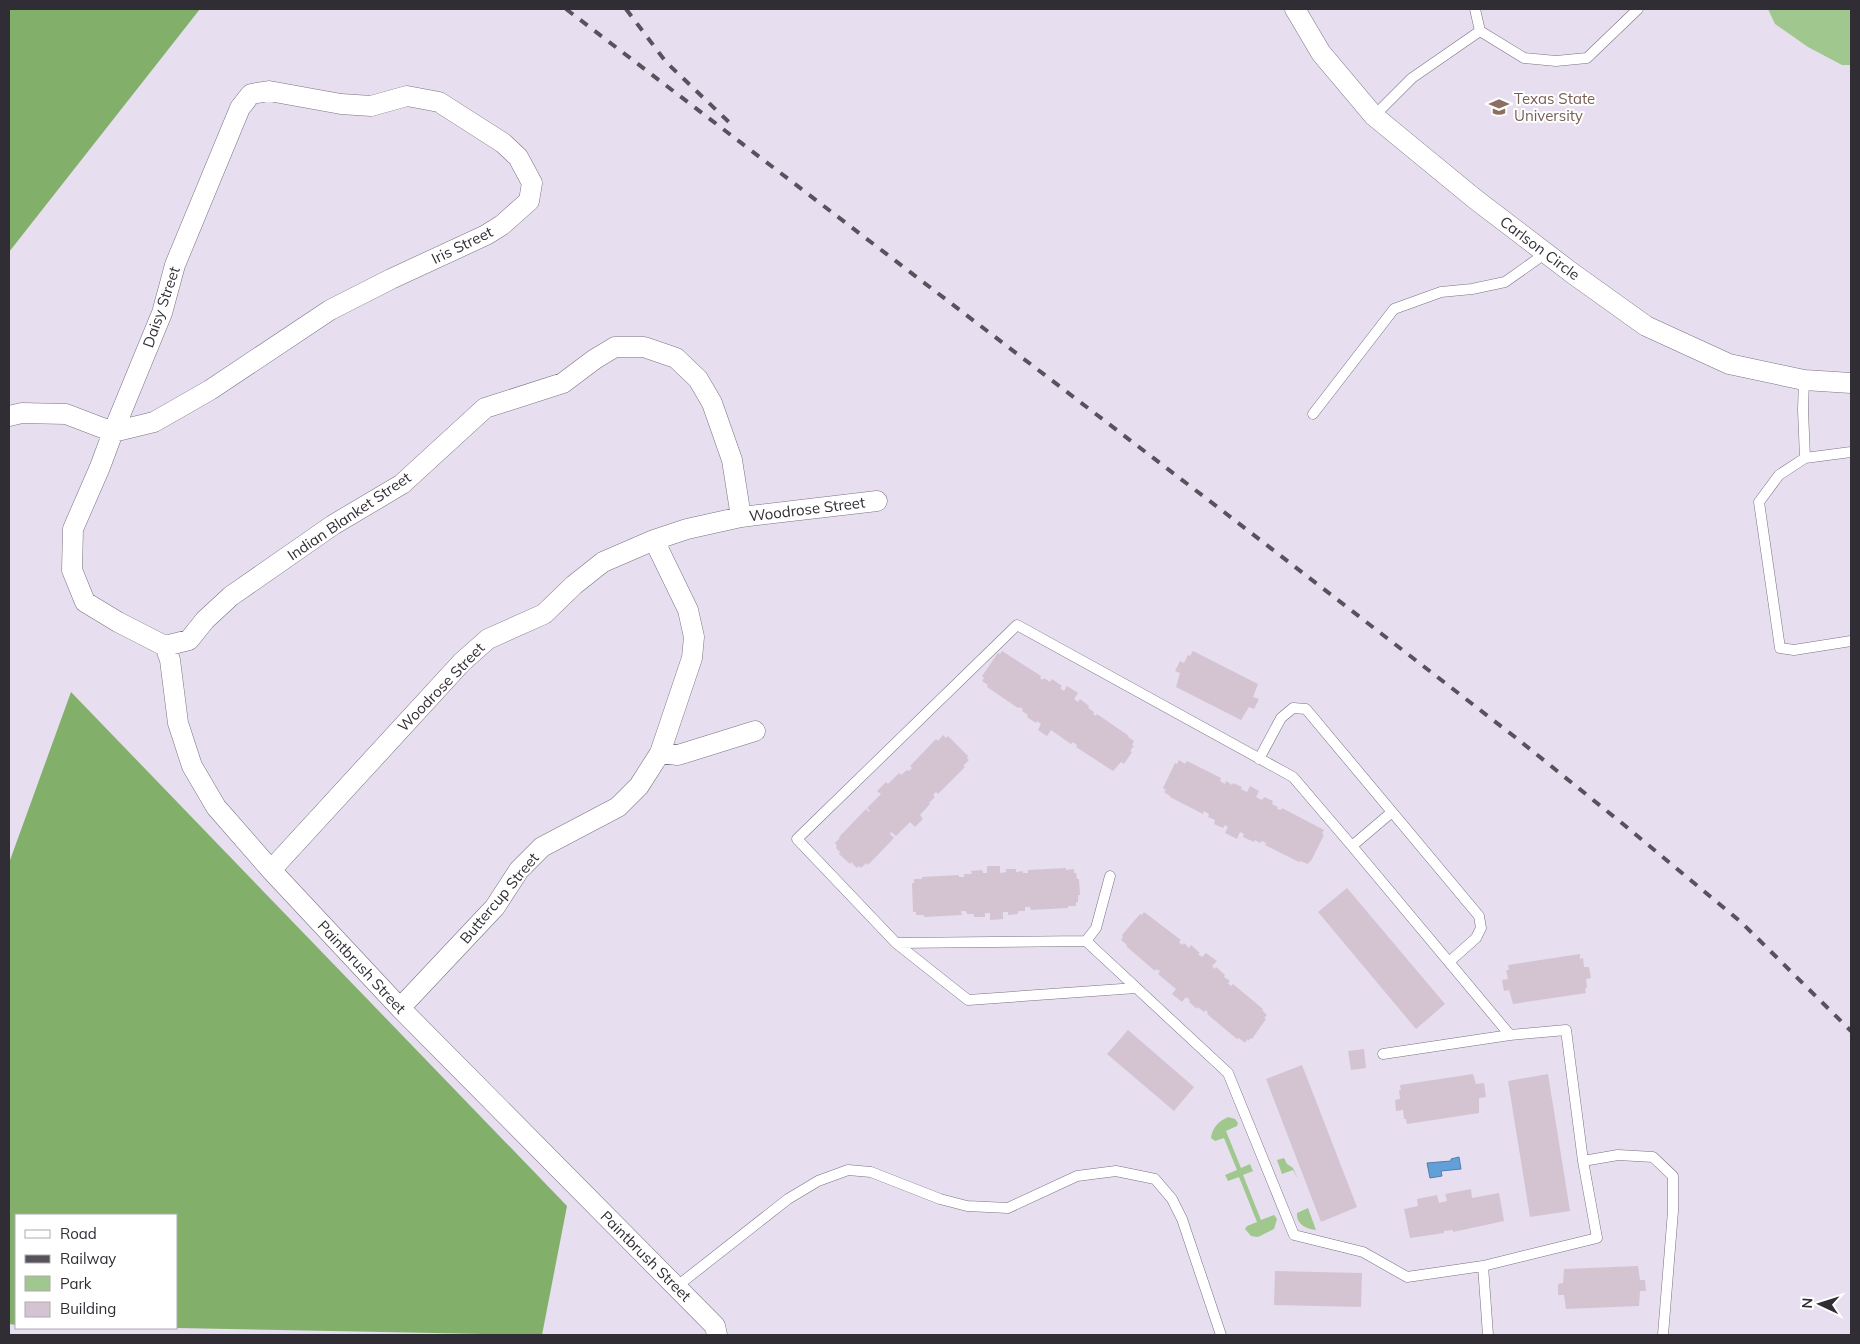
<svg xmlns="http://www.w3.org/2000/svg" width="1860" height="1344" font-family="Mulish,sans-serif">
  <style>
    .green { fill: #a0c78d }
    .forest { fill: #82b06b }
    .water { fill: #62a0da; stroke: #537ea8 }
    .building { fill: #d4c4d2 }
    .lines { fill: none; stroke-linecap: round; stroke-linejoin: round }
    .service-casing { stroke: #7a7282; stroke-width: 11 }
    .minor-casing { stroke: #7a7282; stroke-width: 21 }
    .service { stroke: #fff; stroke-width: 10 }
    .minor { stroke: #fff; stroke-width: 20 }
    .rail { stroke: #57525b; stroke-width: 4; stroke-dasharray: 9 9; stroke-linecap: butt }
    .labels { text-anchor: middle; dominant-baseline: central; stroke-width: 4; stroke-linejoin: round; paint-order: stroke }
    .education-label { font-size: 15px; fill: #785e54; stroke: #fff; text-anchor: start }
    .street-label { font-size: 15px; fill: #312d34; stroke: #fff }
  </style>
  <rect width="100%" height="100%" fill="#e7def0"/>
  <path class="green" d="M1768 9H1851V65H1842L1808 47 1775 24Z
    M1228 1117 1235 1119 1238 1123 1237 1126 1226 1131 1241 1168 1250 1164 1253 1171 1243 1175 1261 1220 1274 1215 1277 1219 1274 1229 1258 1237 1251 1236 1245 1229 1247 1226 1257 1222 1239 1177 1228 1181 1225 1175 1237 1170 1224 1138 1215 1141 1211 1138C1212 1128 1219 1121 1228 1117Z
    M1284 1158 1287 1164 1293 1168 1298 1179 1293 1170 1282 1174 1277 1160Z
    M1308 1208 1316 1230C1306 1229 1296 1224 1297 1213Z"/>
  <path class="forest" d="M9 9H200L9 252Z
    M71 692 567 1206 542 1335 176 1328V1215H16V1325L9 1324V863Z"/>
  <path class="water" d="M1459 1157 1461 1169 1441 1171 1442 1176 1430 1178 1427 1163 1451 1161V1159Z"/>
  <path class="building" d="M1002 651 1041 676 1040 678 1043 680 1044 678 1050 682 1052 679 1062 686 1060 688 1064 691 1067 686 1078 693 1074 699 1078 702 1080 699 1089 706 1088 708 1094 712 1093 714 1096 716 1097 714 1129 736 1128 737 1134 741 1132 745 1134 746 1130 751 1132 752 1124 764 1121 762 1113 771 1076 747 1077 745 1073 742 1071 744 1051 730 1047 736 1038 730 1041 724 1037 721 1036 723 1027 717 1028 715 1022 711 1023 709 1019 707 1018 708 987 687 988 685 982 681 984 678 982 676 998 653 1000 654Z
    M1193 651 1258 684 1253 697 1259 699 1254 709 1249 707 1241 720 1176 687 1180 673 1175 671 1180 661 1184 663 1188 655 1190 656Z
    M943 735 946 738 948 736 968 756 967 758 969 760 963 766 965 767 938 794 936 792 933 795 935 797 929 803 930 804 920 815 923 819 915 827 910 822 896 836 891 832 890 834 894 838 868 865 866 863 861 868 859 866 857 868 851 862 850 864 839 854 840 852 836 848 837 846 835 843 840 838 839 837 866 809 869 812 870 811 867 808 881 794 877 791 886 782 888 784 899 773 901 775 907 770 909 771 912 768 910 766 936 739 938 741Z
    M1179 760 1185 764 1187 761 1221 778 1220 781 1225 784 1226 781 1232 785 1233 783 1242 787 1241 789 1247 792 1250 786 1259 791 1256 797 1262 800 1264 797 1273 801 1272 804 1278 807 1277 809 1281 810 1282 808 1324 830 1322 834 1324 835 1311 861H1310L1308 864 1300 861 1299 862 1265 845 1266 843 1262 841 1260 843 1255 840 1254 842 1243 837 1244 834 1240 832 1237 839 1225 833 1228 827 1225 825 1223 828 1214 824 1215 820 1208 817 1209 814 1204 811 1203 814 1170 797V796L1164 792 1166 790 1163 788 1175 763 1177 764Z
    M987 866H1000V873L1006 872V869H1016V872L1023 871V873H1028V870L1066 868V870L1074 869V873H1076L1077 879H1079L1080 895H1078V902H1076V906H1068V908L1031 910 1030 907H1025V911H1018V914L1008 915V912H1003V919L990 920V913H985V917H974V914H967L966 911H961L962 915 924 917V915H916V912H913L912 883H914V879H922V877L959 875V877H964V874H972L971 871 982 870 983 873H987Z
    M1347 888 1445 1004 1416 1029 1318 912Z
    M1144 912 1181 940 1179 942 1182 945 1184 943 1189 948 1191 945 1200 953 1198 954 1202 957 1206 953 1217 961 1212 966 1215 969 1216 967 1225 975 1224 977 1230 981 1228 983 1231 986 1233 984 1263 1009 1262 1010 1267 1015 1264 1018 1266 1019 1252 1039 1251 1038 1248 1041 1247 1039 1245 1043 1239 1038 1237 1039 1207 1014 1208 1013 1206 1010 1204 1012 1198 1007 1197 1009 1189 1002 1190 1000 1186 997 1182 1002 1172 994 1176 989 1158 974 1160 971 1156 969 1155 971 1126 946 1127 945 1121 940 1123 937 1122 935 1140 914 1142 915Z
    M1580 954V959L1583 958 1584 967H1589L1591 978 1586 979 1587 988H1585L1586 993 1513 1004 1509 990 1504 991 1502 980 1508 979 1506 970H1509L1508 965Z
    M1128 1030 1194 1087 1174 1111 1107 1054Z
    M1364 1049 1366 1068 1351 1070 1348 1051Z
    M1302 1065 1357 1207 1321 1222 1266 1079Z
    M1473 1074 1476 1084 1484 1083 1486 1097 1479 1098V1113L1407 1124 1406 1119H1404L1403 1110 1396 1111 1395 1100 1400 1099 1399 1090H1401L1400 1085Z
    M1548 1074 1570 1211 1530 1217 1508 1081Z
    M1471 1189 1472 1198 1499 1193 1504 1221 1453 1232V1230L1444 1231V1233L1410 1238 1404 1209 1418 1206 1417 1199 1437 1195 1439 1203 1447 1201 1445 1194Z
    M1638 1266 1640 1280H1645L1646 1291H1640L1639 1306 1566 1309 1564 1295H1558V1284L1563 1283 1564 1269Z
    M1275 1271 1362 1273 1361 1307 1274 1305Z"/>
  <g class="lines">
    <defs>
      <path id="service" d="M1480 31 1524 58 1556 61 1587 58 1638 9
        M1374 116 1412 78 1480 31 1475 9
        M1804 380 1803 410 1805 458 1851 452
        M1313 414 1394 309 1441 292 1472 289 1505 282 1546 253
        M1805 458 1779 475 1759 502 1780 648 1794 650 1851 641
        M1259 759 1281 718 1293 708 1306 709 1479 916 1481 928 1476 938 1449 962
        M1352 846 1392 812
        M1086 941 1096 928 1110 876
        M896 943 968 1000 1136 988
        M1383 1054 1510 1035
        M1583 1161 1618 1155 1653 1157 1673 1176V1211L1663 1335
        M1483 1266 1407 1277 1363 1252 1294 1235 1228 1073 1086 941 896 943 797 839 1017 625 1293 777 1352 846 1510 1035 1566 1030 1583 1161 1597 1238 1483 1266 1488 1335
        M676 1287 788 1199 818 1181 848 1170 871 1172 940 1199 967 1206 1008 1208 1077 1176 1116 1171 1155 1179 1172 1199 1182 1219 1221 1335"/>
      <path id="minor" d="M1295 9 1321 53 1374 116 1475 199 1572 273 1646 326 1729 364 1804 380 1851 383
        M9 416 22 413 66 414 113 432 154 422 210 390 330 310 391 279 486 235 502 225 529 201 532 183 518 157 503 143 439 102 407 96 371 106 341 104 269 91 251 94 240 108 175 265 162 313 113 432 100 467 73 529 72 570 85 602 118 622 165 646 170 660 178 723 192 766 216 807 271 870 400 1008 715 1326 717 1335
        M165 646 189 640 205 620 231 596 333 525 402 484 485 408 563 383 595 359 615 347H644L676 358 698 379 712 403 732 460 741 517
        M660 753 678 755 755 731
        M271 870 462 662 488 639 544 614 574 585 603 562 654 540 687 529 741 517 877 501
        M400 1008 495 907 519 870 542 847 618 807 639 786 660 753 692 658 694 637 688 610 654 540"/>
    </defs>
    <use href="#service" class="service-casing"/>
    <use href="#minor" class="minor-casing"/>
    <use href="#service" class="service"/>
    <use href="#minor" class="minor"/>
    <path class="rail" d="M566 9 1224 512 1515 737 1623 824 1741 922 1851 1031
      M626 9 666 62 733 126"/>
  </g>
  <defs>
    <symbol id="university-bare" viewBox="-9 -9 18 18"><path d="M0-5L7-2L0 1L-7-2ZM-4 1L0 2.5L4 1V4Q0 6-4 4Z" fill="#8d6e63" stroke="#fff" stroke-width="2.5" paint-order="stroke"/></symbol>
  </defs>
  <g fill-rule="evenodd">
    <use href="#university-bare" x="1485" y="93" width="28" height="28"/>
  </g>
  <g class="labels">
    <g class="education-label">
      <text x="1514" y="98">Texas State<tspan x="1514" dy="17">University</tspan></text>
    </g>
    <g class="street-label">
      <text transform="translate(462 245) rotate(-26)">Iris Street</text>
      <text transform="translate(1540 248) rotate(37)">Carlson Circle</text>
      <text transform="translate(161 307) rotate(-71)">Daisy Street</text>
      <text transform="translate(807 509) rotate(-7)">Woodrose Street</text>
      <text transform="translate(349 516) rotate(-34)">Indian Blanket Street</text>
      <text transform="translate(441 687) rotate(-46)">Woodrose Street</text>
      <text transform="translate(499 898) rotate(-50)">Buttercup Street</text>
      <text transform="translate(362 967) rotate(47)">Paintbrush Street</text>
      <text transform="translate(646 1256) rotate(45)">Paintbrush Street</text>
    </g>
  </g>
  <rect width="1860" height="1344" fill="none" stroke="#312d34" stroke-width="20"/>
  <rect x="15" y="1214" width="162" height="115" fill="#ffffff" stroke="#adabae"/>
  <rect x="25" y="1230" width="25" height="8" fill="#ffffff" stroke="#adabae"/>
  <text x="60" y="1239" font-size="15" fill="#312d34">Road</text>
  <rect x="25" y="1255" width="25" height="8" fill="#57525b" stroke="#adabae"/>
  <text x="60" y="1264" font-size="15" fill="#312d34">Railway</text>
  <rect x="25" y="1276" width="25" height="15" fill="#a0c78d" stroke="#adabae"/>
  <text x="60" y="1289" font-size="15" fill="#312d34">Park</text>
  <rect x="25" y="1302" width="25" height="15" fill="#d4c4d2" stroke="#adabae"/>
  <text x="60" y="1314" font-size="15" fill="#312d34">Building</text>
  <g transform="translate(1820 1304) rotate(274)" stroke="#ffffff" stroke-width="4" paint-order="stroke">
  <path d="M0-4L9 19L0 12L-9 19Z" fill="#312d34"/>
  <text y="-8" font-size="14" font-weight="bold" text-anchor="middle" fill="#312d34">N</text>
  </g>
</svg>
